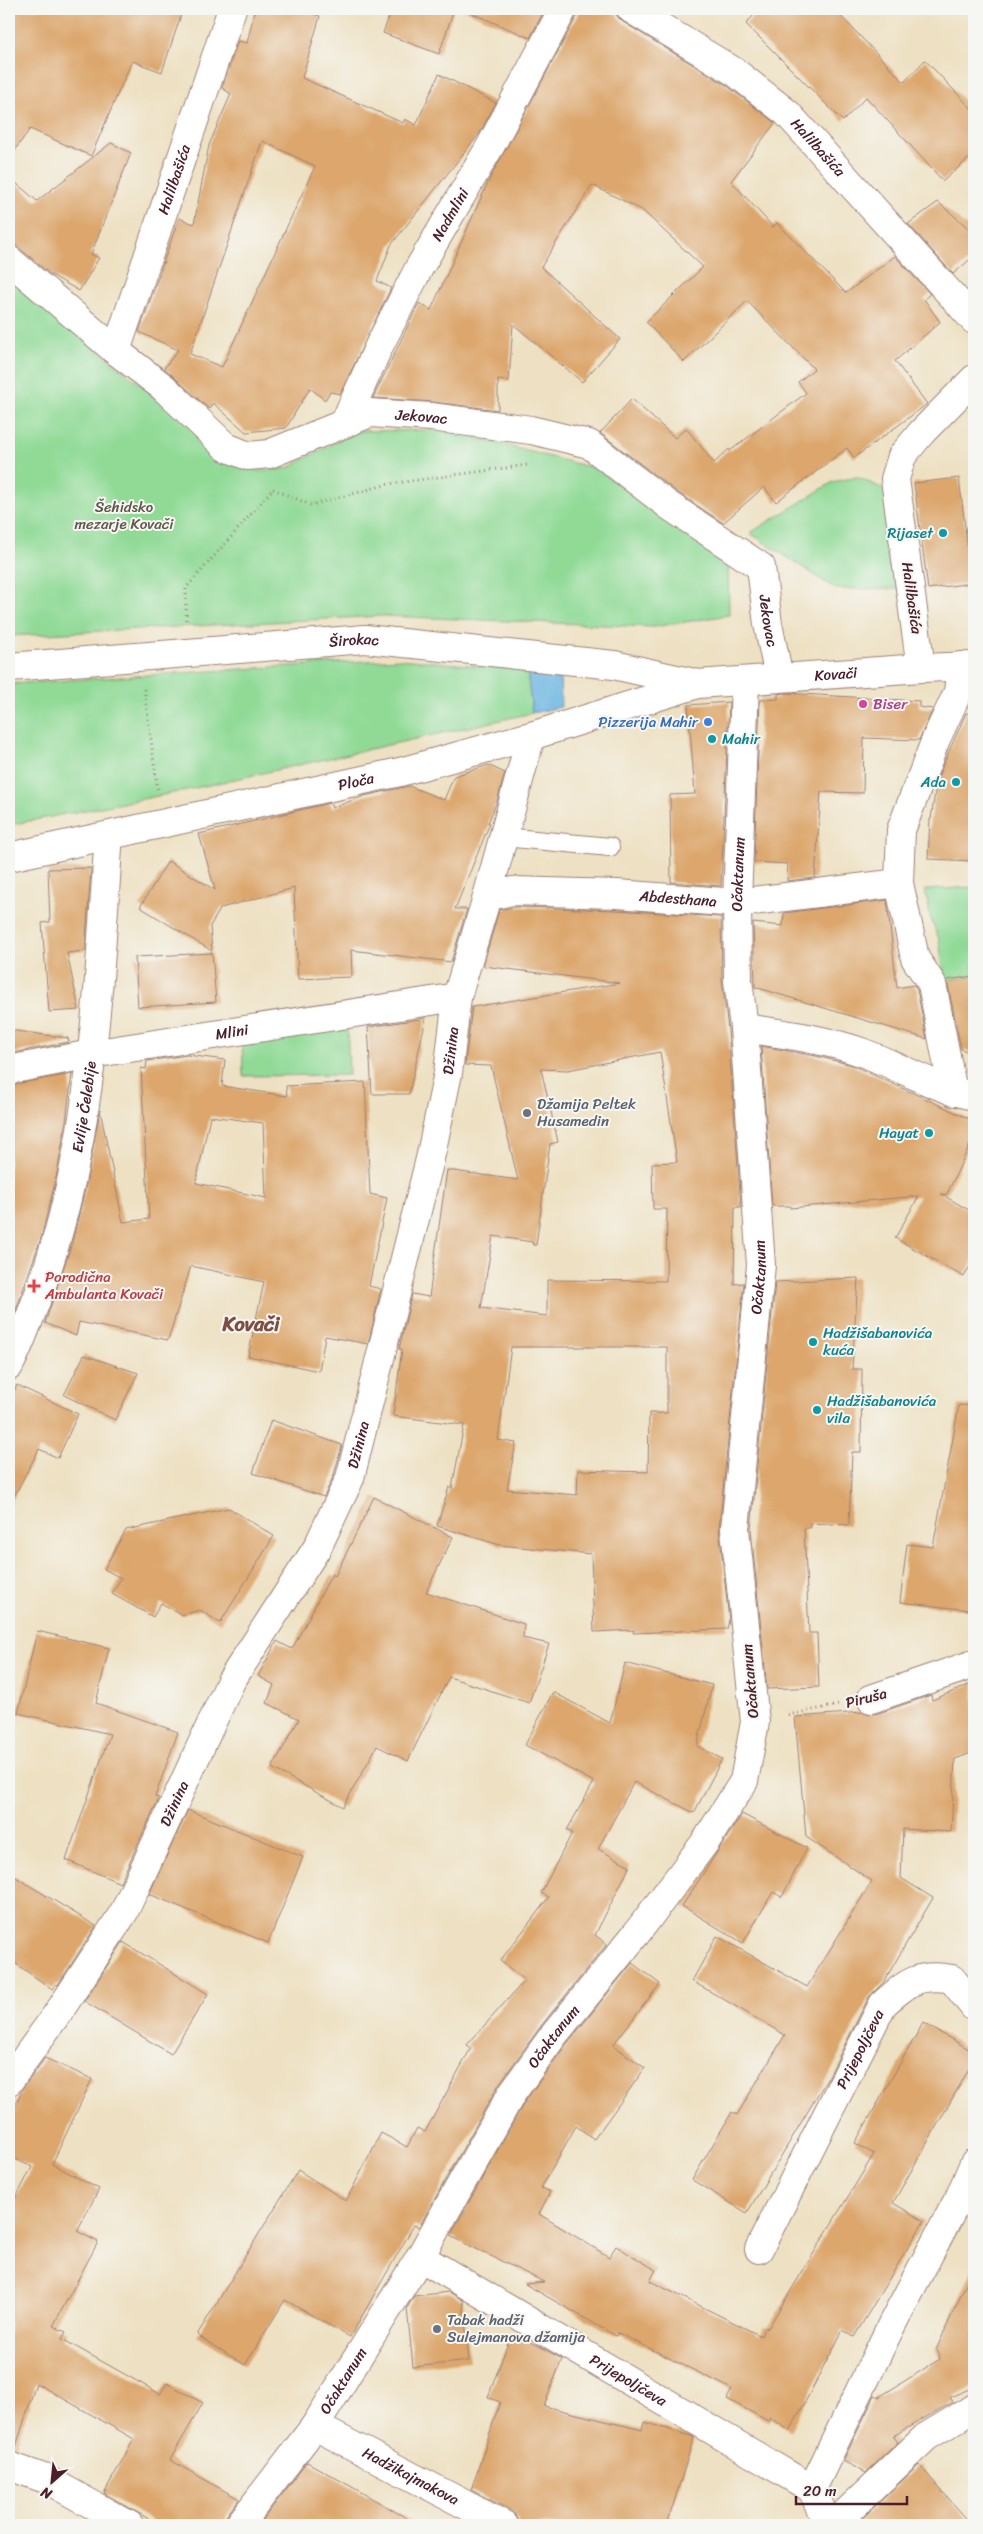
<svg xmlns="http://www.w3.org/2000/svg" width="983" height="2534" font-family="Sriracha,sans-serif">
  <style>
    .green { fill: #90da96; stroke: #6d7c60 }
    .water { fill: #68b4e1; stroke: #596a86 }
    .building { fill: #dca66c; fill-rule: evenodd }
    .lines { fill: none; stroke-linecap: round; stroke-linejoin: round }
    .lane-casing { stroke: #9c8077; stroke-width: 20 }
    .street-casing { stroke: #9c8077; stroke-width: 30 }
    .secondary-casing { stroke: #9c8077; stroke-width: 30 }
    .path { stroke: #9c8077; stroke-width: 3; stroke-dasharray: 1 4; stroke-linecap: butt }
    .lane { stroke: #fff; stroke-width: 18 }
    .street { stroke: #fff; stroke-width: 28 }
    .secondary { stroke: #fff; stroke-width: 28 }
    .culture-dot { fill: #0f9aa8; stroke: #f6f6f2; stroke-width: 2 }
    .hotel-dot { fill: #d1479c; stroke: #f6f6f2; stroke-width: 2 }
    .shop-dot { fill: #3f7fe0; stroke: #f6f6f2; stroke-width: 2 }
    .worship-dot { fill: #6b7280; stroke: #f6f6f2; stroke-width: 2 }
    .health-dot { fill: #e0444e; stroke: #f6f6f2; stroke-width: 2 }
    .labels { text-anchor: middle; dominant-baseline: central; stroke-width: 4; stroke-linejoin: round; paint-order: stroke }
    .street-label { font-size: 15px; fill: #4a1f2b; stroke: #f6f6f2 }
    .park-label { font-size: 15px; fill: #5f574b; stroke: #f6f6f2 }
    .culture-label { font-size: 15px; fill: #0d838f; stroke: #f6f6f2; text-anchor: end }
    .hotel-label { font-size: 15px; fill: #b23c85; stroke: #f6f6f2; text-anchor: start }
    .shop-label { font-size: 15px; fill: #366cbe; stroke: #f6f6f2; text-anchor: end }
    .worship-label { font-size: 15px; fill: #5b616d; stroke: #f6f6f2; text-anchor: start }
    .health-label { font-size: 15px; fill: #be3a42; stroke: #f6f6f2; text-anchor: start }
    .district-label { font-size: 20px; font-weight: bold; fill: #7d4e42; stroke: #f6f6f2 }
  </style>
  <rect width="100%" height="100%" fill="#f6f6f2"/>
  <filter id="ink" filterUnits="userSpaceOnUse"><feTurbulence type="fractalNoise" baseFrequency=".02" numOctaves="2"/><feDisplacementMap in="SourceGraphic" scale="10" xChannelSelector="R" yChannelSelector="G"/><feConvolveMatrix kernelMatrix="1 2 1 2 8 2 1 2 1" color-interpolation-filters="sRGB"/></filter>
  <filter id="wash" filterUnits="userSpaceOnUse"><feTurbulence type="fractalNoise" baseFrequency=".0096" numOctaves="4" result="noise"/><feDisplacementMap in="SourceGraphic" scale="20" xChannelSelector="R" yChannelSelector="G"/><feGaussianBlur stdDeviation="1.12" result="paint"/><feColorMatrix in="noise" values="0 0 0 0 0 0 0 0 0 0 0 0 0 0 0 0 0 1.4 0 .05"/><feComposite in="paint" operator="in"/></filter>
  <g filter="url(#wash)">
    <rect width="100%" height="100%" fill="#eee1c3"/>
    <path class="green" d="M9 277 230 458 258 471 288 468 356 431 446 430 597 469 728 565 729 615 654 627 382 616 9 636Z
      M857 477 888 491 903 589H836L750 533 833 482Z
      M399 659 527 670 532 713 173 793 9 825V684Z
      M974 887V976L945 980 939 939 931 919 925 890Z
      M347 1019 349 1075 243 1076 242 1034Z"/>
    <path class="water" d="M527 670 560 672 561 707 532 713Z"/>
    <g id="blocks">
      <path class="building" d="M9 9H183L162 72 132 61 91 156 30 129 9 158Z
        M255 9H294L320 16 302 78 403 123 405 119 416 125 439 74 496 103 479 134 391 245 377 281 391 288 340 394 330 392 325 400 310 388 286 428 246 432 213 403 209 409 164 368 178 350 139 332 179 218 194 224 209 145 231 94 222 88 238 41 247 43ZM262 141 315 166 222 367 190 354Z
        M392 9H454L439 54 383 33Z
        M462 9H545L530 38Z
        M579 9H615L617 16 623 22 726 85 775 123 731 181 773 227 777 223 846 293 895 256 930 294 924 299 940 322 895 361 927 404 854 458 847 448 776 502 764 487 723 523 677 492 600 433 632 399 675 438 686 428 714 463 729 449 730 451 806 393 798 382 814 369 747 301 684 362 646 322 703 267 642 210 592 185 541 267 620 339 582 382 513 324 509 381 498 380V410L433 402 373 398 419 303 431 310 489 180 577 16Z
        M759 9H834L904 82 925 60 974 111V154L943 181 866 97 843 121 746 24Z
        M111 143 131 153 91 254 99 258 79 291 50 274 9 239V177L37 201Z
        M938 202 974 233V256L953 274 908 224Z
        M959 478 972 583 928 589 914 483Z
        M785 693 919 701V707L933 709 919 740 864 738 863 793 821 792 815 878 787 881 788 864 754 862 760 700 778 699V694Z
        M729 702 721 886 671 882 670 795 695 794 688 705Z
        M966 713 974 714V861L928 859 930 819H931L937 779Z
        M488 765 505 773 497 801 488 823H490L455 909H467L451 962 351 950 352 977 298 979 294 888 221 908 210 926 212 951 140 907 168 861 215 890 199 834 330 803 332 808 364 796 409 786 444 800 454 776Z
        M91 868 85 951 67 953 79 1010 49 1012 42 923 50 922 48 869Z
        M887 900 897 988 914 985 917 990 927 1039 755 987 753 923 783 926 784 913Z
        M515 907 616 910 721 917 722 980 728 1030 741 1207H735L734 1284 744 1283 719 1528 729 1620 727 1629 633 1633 634 1630 594 1632 591 1554 500 1545 437 1526 449 1487 452 1488 464 1425 393 1416 402 1349H399L412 1294 429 1297 447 1170 518 1180 491 1066 465 1065 472 1007 620 983 483 966 499 910ZM660 1052 677 1162 652 1163 653 1209H667L666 1281 547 1280V1316L481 1308 493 1236 532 1242 533 1245H536L550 1144 558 1142 541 1069 568 1070ZM511 1347H667V1413H649L648 1472 578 1470 577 1495 507 1489 516 1443 498 1440Z
        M212 953 216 1002 138 1007 135 957Z
        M974 976V1054L961 1049 947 980Z
        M426 1018 409 1094H372L368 1027Z
        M9 1030 68 1038 69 1042 13 1053Z
        M761 1046 816 1056 852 1065 974 1121V1136L947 1194H941L974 1213V1259L964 1277 895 1238 919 1196 790 1208V1206H772Z
        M187 1055 225 1060 222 1086 287 1096 286 1086 365 1082 370 1194 387 1198 369 1286 381 1289 368 1344 325 1336 319 1371 248 1356 264 1282 191 1266 168 1340 79 1322 76 1336 45 1323 71 1246 85 1190 100 1110 123 1222 149 1219 141 1068 146 1069 147 1061ZM210 1116 263 1123 266 1198 196 1183Z
        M72 1074 65 1129 55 1183 41 1238 15 1313 9 1311V1085Z
        M858 1278 852 1369H862L861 1452H852L849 1525 810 1523V1528H804L809 1633H817L819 1687 767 1689 751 1529 775 1282Z
        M84 1355 138 1373 115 1420 64 1395Z
        M17 1385 78 1414 58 1458 39 1449 9 1506V1402Z
        M959 1405 974 1406V1566L969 1610 900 1602 907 1544 933 1547Z
        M271 1420 342 1445 334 1475 324 1497 253 1473Z
        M374 1497 453 1537 426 1592 524 1624 523 1638 549 1644 529 1703 449 1677 408 1761 377 1746 343 1807 272 1768 299 1719 267 1703 274 1685 258 1676 277 1641 292 1649 332 1574 335 1576Z
        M229 1508 274 1536 220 1623 200 1610 182 1615 161 1603 153 1617 112 1594 121 1578 104 1569 126 1530Z
        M37 1631 109 1648 96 1703 178 1732 155 1797 159 1798 120 1883 66 1860 110 1734 18 1713Z
        M625 1663 712 1685 697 1746 722 1759 694 1813 634 1782 598 1849 630 1866 595 1935 607 1944 541 2026 499 2084 419 2227 414 2225 350 2337 285 2300 245 2365 197 2335 298 2170 346 2201 381 2133 407 2147 417 2128 425 2132 471 2048 467 2045 525 1980 500 1961 549 1897 541 1893 572 1833 567 1830 594 1782 525 1745 553 1692 610 1723Z
        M974 1683V1752L955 1759 951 1832 903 1829 901 1878 933 1898 883 1983 869 1997 829 2076 747 2213 692 2180 732 2112 737 2115 785 2035 692 1981 717 1936 807 1987 872 1881 806 1837 795 1717 863 1712 876 1714 931 1695 932 1700Z
        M188 1810 303 1857 268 1943 149 1894Z
        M742 1814 807 1848 782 1897 773 1892 743 1943 682 1906Z
        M9 1873 96 1926 58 1985 56 1984 52 1989 9 1959Z
        M123 1942 208 1994 171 2054 84 2001Z
        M632 1963 660 1984 613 2045 645 2068 594 2139 576 2126 541 2188 550 2192 539 2214 609 2257 616 2246 656 2270 650 2281 761 2336 765 2327 768 2328 874 2154 855 2143 923 2023 974 2052V2060L893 2203 924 2221 854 2337 843 2330 790 2431 769 2417 770 2422 727 2399 732 2389 618 2333 616 2336 525 2284 544 2282 450 2236 525 2101 565 2046Z
        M45 2058 92 2079 52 2164 99 2189 77 2231 98 2242 53 2326 66 2332 62 2339 160 2394 167 2383 203 2403 170 2460 239 2499 227 2515 224 2525H159L104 2493 134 2439 36 2383 15 2450 9 2449V2211L32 2167 9 2156V2119L23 2088Z
        M974 2266V2387L950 2397 953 2402 893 2436 898 2442 866 2473 843 2461 875 2395 879 2397 940 2359 936 2350Z
        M449 2292 463 2300 469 2361 413 2367 407 2308 414 2296Z
        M511 2335 537 2345 562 2359 544 2406 642 2430 644 2422 694 2437 667 2525H519L517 2517 512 2511 471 2490 500 2402 488 2397Z
        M307 2462 352 2487 419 2525H259Z
        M919 2465 972 2525H855Z"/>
    </g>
  </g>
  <g filter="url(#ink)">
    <use href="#blocks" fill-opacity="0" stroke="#9c8077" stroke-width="1"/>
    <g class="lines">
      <defs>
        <path id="lane" d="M503 837 610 847"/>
        <g id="street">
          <path id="s1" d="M631 9 735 72 787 113 974 320"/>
          <path id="s2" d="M9 260 116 351 163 387 226 447 248 456 269 454 370 413 431 417 531 430 589 444 668 505 761 567 768 624 779 677"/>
          <path id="s3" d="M116 351 232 9"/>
          <path id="s4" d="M344 424 379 346 419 268 491 145 563 9"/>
          <path id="s5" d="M9 667 365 639 614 665 698 684"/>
          <path d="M921 668 895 479 902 456 922 432 974 379"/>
          <path id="s6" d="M487 897 512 891 617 894 737 903 899 883"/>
          <path d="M744 1028C784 1034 825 1039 864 1053 901 1067 936 1089 974 1096"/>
          <path id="s7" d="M9 1070 91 1054 457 997"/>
          <path d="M953 1092 932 984 915 958 899 883 901 830 936 739 958 692 961 666"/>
          <path id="s8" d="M9 1366C21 1343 29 1319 38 1296 91 1153 98 999 108 848L106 838"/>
          <path d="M871 1699 974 1664"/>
          <path id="s9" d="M9 2081 62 2007 124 1912 231 1681 317 1548 350 1478 430 1159 448 1073 457 997 487 897 531 736"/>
          <path id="s10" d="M759 2249 883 2004C908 1982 918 1973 952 1979L974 2007"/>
          <path id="s11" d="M420 2257 812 2489 828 2525"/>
          <path id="s12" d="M315 2426 504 2525"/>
          <path d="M9 2466 46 2479 129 2525"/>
          <path d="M812 2489 892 2324 960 2196 974 2163"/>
          <path id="s13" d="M239 2525 315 2426 420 2257 512 2093 553 2036 636 1934 706 1841 744 1781 755 1722 735 1529 761 1265 744 1028 738 980 737 903 745 682"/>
          <path d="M833 2525 926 2437 974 2408"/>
        </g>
        <g id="secondary">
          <path id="s14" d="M9 857 400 772 531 736 698 684 921 668 974 666"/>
        </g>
      </defs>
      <use href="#lane" class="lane-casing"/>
      <use href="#street" class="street-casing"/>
      <use href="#secondary" class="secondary-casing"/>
      <path class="path" d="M273 489 311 505 389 484 527 465
        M186 620V588L273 489
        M144 689 158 791
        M788 1715 838 1705"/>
      <use href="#lane" class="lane"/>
      <use href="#street" class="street"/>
      <use href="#secondary" class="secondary"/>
    </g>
  </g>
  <g class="culture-dot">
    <circle cx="943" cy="533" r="5"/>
    <circle cx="712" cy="739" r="5"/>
    <circle cx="956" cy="782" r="5"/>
    <circle cx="929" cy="1133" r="5"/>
    <circle cx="813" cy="1342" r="5"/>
    <circle cx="817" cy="1410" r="5"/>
  </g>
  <circle class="hotel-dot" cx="863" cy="704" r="5"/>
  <circle class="shop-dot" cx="708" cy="722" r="5"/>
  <g class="worship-dot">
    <circle cx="527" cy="1113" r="5"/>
    <circle cx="437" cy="2329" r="5"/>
  </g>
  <path class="health-dot" d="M31.5 1278.5h5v5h5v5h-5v5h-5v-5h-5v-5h5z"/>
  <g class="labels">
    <g class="street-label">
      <text stroke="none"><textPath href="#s1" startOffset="234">Halilbašića</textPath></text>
      <text stroke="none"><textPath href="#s3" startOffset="181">Halilbašića</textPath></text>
      <text stroke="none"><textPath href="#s4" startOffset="235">Nadmlini</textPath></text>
      <text stroke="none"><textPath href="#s2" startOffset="492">Jekovac</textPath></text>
      <text transform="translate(912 598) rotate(82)">Halilbašića</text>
      <text stroke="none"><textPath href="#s2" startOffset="928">Jekovac</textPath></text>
      <text stroke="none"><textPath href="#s5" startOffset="346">Širokac</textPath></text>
      <text stroke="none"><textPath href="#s14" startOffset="849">Kovači</textPath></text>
      <text stroke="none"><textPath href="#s14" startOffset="355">Ploča</textPath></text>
      <text stroke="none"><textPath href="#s13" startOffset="1812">Očaktanum</textPath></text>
      <text stroke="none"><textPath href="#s6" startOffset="192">Abdesthana</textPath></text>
      <text stroke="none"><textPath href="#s7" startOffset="226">Mlini</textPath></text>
      <text stroke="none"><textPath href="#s9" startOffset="1134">Džinina</textPath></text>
      <text stroke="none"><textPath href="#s8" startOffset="271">Evlije Čelebije</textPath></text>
      <text stroke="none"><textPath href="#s13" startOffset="1408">Očaktanum</textPath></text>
      <text stroke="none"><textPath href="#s9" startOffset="729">Džinina</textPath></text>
      <text transform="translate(750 1681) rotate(-95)">Očaktanum</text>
      <text transform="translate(866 1698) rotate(-14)">Piruša</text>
      <text stroke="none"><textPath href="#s9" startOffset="324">Džinina</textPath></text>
      <text stroke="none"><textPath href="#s13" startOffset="582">Očaktanum</textPath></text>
      <text stroke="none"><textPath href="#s10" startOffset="224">Prijepoljčeva</textPath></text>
      <text stroke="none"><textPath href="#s11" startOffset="242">Prijepoljčeva</textPath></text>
      <text stroke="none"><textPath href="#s13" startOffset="178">Očaktanum</textPath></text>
      <text stroke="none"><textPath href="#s12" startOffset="108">Hadžikajmakova</textPath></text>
    </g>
    <g class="park-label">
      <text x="124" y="507">Šehidsko<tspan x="124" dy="17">mezarje Kovači</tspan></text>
    </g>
    <g class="culture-label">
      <text x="933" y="533">Rijaset</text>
      <text x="722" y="739" text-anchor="start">Mahir</text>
      <text x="946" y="782">Ada</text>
      <text x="919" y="1133">Hayat</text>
      <text x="823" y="1333" text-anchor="start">Hadžišabanovića<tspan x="823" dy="17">kuća</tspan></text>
      <text x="827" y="1401" text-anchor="start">Hadžišabanovića<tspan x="827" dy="17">vila</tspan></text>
    </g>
    <g class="hotel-label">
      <text x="873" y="704">Biser</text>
    </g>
    <g class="shop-label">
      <text x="698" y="722">Pizzerija Mahir</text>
    </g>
    <g class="worship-label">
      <text x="537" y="1104">Džamija Peltek<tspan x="537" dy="17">Husamedin</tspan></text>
      <text x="447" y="2320">Tabak hadži<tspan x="447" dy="17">Sulejmanova džamija</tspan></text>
    </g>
    <g class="health-label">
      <text x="45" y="1277">Porodična<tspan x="45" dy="17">Ambulanta Kovači</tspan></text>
    </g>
    <g class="district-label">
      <text x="251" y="1324">Kovači</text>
    </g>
  </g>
  <rect width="983" height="2534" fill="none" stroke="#f6f6f2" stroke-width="30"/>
  <g transform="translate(52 2482) rotate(207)" stroke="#f6f6f2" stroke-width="4" paint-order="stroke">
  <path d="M0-4L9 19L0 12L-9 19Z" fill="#4a1f2b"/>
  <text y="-8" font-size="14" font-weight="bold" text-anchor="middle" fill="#4a1f2b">N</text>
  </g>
  <path d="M796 2496v8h111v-8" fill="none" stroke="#4a1f2b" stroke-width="2.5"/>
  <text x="803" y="2496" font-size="15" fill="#4a1f2b" stroke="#f6f6f2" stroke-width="4" paint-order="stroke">20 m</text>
</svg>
